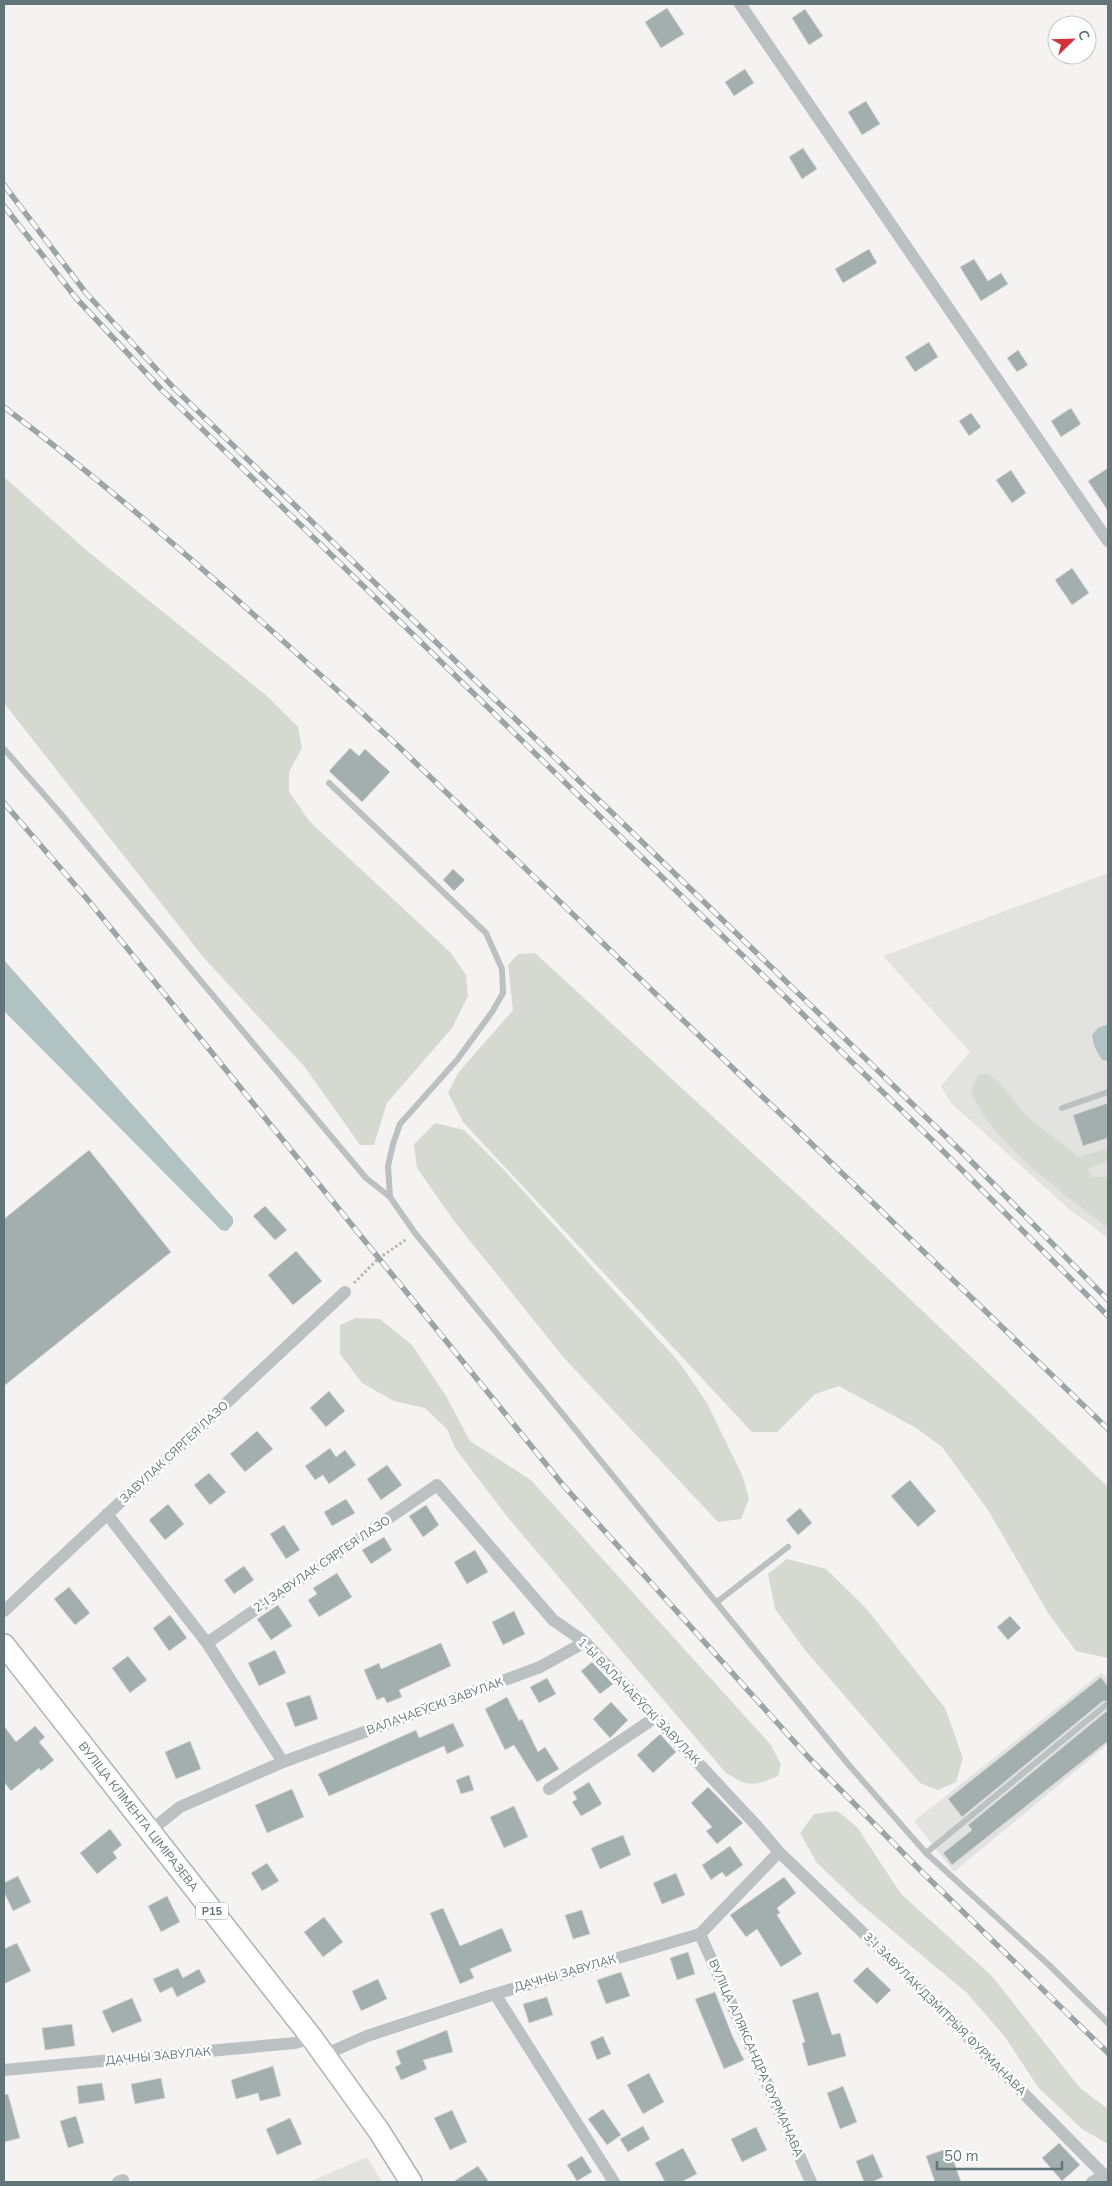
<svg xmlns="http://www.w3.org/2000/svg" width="1112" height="2186" font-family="'Nunito Sans',sans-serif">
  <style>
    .built { fill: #e2e3e1 }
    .green { fill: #d5d9d0 }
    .water { fill: #b1c2c2 }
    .building { fill: #a3aeaf; stroke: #d5d5d3 }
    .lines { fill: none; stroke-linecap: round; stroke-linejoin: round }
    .primary-casing { stroke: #adb3b5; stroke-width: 24 }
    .path { stroke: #b5b9ba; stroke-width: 3; stroke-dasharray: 2.5 2.5; stroke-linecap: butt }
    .lane { stroke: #bbc1c2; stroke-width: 6 }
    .street { stroke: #bbc1c2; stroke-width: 12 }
    .primary { stroke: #fff; stroke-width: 21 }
    .rail-casing { stroke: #9ba4a6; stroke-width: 5.5 }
    .rail { stroke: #fff; stroke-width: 4; stroke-dasharray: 11; stroke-linecap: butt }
    .labels { text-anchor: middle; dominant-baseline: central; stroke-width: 5; stroke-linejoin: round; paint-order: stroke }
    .shield { fill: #fff; stroke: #919fa2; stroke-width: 1 }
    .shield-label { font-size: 11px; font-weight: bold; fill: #62767a }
    .street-label { font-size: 12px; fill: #62767a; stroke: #fff }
  </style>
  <rect width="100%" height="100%" fill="#f4f3f1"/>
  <path class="built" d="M1108 873V1238L1069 1209 951 1103 941 1086 970 1052 883 956Z
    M1101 1673 1108 1677V1744L954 1872 914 1821Z
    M367 2157 382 2182H309Z"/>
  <path class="green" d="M4 477 85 549 267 696 298 727 302 748 289 772V792L310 822 451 953 466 975 468 996 452 1028 387 1103 374 1145H360L304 1066 204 958 4 703Z
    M535 953 872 1263 1108 1487V1658L1076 1651 1048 1613 988 1510 942 1447 916 1428 839 1386 815 1394 777 1432H752L463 1122 448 1093 458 1073 513 1010 508 965 518 954Z
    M987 1074C1004 1082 1013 1103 1027 1116 1043 1131 1062 1142 1078 1157L1108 1148V1162L1088 1168 1091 1177H1108V1228C1065 1194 988 1142 971 1090L978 1075Z
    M435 1123 464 1130 504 1170 679 1362 707 1403 743 1477 749 1499 741 1519 718 1522 565 1359 454 1221 417 1168 414 1144Z
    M356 1318 380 1319 412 1345 446 1396 470 1441 531 1480 771 1745 781 1765 778 1776C752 1787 748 1787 725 1772L509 1519 455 1448 447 1429 425 1408 394 1401 362 1383 340 1354V1325Z
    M787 1559 826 1569 865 1607 945 1708 963 1758 956 1782 938 1790 920 1783 805 1650 775 1609 768 1574Z
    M837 1811 857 1827 901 1894 992 1976 1080 2088 1108 2109V2144L1082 2129 1038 2087 1005 2037 967 1993 857 1901 817 1863 800 1833 814 1814Z"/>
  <path class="water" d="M4 960 233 1218V1224L227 1231 221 1230 4 1011Z
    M1108 1024V1061L1102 1060 1094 1046 1092 1035 1098 1028Z"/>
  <path class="building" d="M667 8 684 34 661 48 645 22Z
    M805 9 823 36 809 45 792 18Z
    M745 69 754 83 734 96 725 82Z
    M866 101 880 124 862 135 848 112Z
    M803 148 817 169 802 179 789 157Z
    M869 249 877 263 843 283 835 269Z
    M974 259 988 281 1001 273 1008 284 981 301 960 267Z
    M929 342 938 357 915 372 905 357Z
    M1018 350 1028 365 1017 372 1007 358Z
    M1071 408 1081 424 1061 437 1051 421Z
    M971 413 981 427 969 436 959 421Z
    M1108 468V511L1088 481Z
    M1011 470 1026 493 1012 503 996 480Z
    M1072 568 1089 593 1072 605 1055 580Z
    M350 748 359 756 365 749 390 772 362 802 329 771Z
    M453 869 465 880 454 891 443 880Z
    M1108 1103V1138L1083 1146 1073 1115Z
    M89 1150 171 1252 4 1386V1219Z
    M265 1206 287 1230 275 1240 253 1216Z
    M296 1251 322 1281 293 1305 268 1275Z
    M329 1391 345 1411 326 1427 310 1408Z
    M257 1431 273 1449 245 1472 230 1454Z
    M330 1448 336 1457 345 1450 356 1465 329 1484 323 1475 315 1480 305 1466Z
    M387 1465 402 1485 381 1500 367 1479Z
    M209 1473 226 1492 210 1505 194 1485Z
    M910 1480 936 1511 918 1527 891 1496Z
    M346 1499 355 1513 332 1526 324 1512Z
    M168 1504 184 1524 165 1540 149 1520Z
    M426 1505 439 1525 423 1537 409 1516Z
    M800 1508 812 1523 798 1535 786 1520Z
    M284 1525 300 1550 286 1559 270 1534Z
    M384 1537 392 1550 371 1564 362 1550Z
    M475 1550 488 1572 467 1584 454 1562Z
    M244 1566 254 1580 234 1594 224 1580Z
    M337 1573 352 1597 319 1617 308 1600 317 1594 313 1588Z
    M69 1587 90 1613 75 1625 54 1599Z
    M278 1605 292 1626 271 1640 257 1619Z
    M514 1611 525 1634 503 1645 492 1622Z
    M170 1615 187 1638 169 1651 153 1628Z
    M1010 1616 1021 1628 1008 1640 997 1627Z
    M441 1643 451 1666 399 1690 402 1697 387 1703 384 1697 377 1700 364 1670 379 1663 381 1669Z
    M275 1650 286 1673 259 1686 248 1663Z
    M128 1656 147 1680 130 1693 112 1668Z
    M592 1662 613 1684 600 1694 581 1671Z
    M1101 1677 1108 1687V1701H1103L962 1817 948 1799Z
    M547 1678 556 1694 539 1703 530 1687Z
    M310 1695 318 1719 295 1727 286 1703Z
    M507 1697 519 1721 522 1719 538 1752 545 1747 559 1769 537 1782 514 1745 505 1750 485 1709Z
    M611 1702 628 1720 610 1738 593 1719Z
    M1108 1710V1741L952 1865 943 1853 972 1830 968 1825Z
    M453 1723 464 1746 447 1754 444 1746 329 1796 318 1774 416 1730 419 1738Z
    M4 1726 16 1742 35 1726 45 1737 39 1742 54 1760 41 1771 39 1768 11 1791 4 1782Z
    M660 1734 676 1752 653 1773 637 1755Z
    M190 1741 201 1769 176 1779 165 1752Z
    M469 1775 474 1790 461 1794 456 1780Z
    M589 1782 602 1804 581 1816 572 1802 577 1799 573 1792Z
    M708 1787 743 1823 717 1844 706 1831 712 1827 691 1803Z
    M292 1789 304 1817 267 1833 255 1805Z
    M514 1806 528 1837 504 1848 490 1817Z
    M110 1829 122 1845 113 1852 117 1858 97 1874 80 1853Z
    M623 1835 631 1855 600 1869 591 1848Z
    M730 1846 743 1865 726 1877 722 1872 711 1880 702 1865Z
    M267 1863 279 1881 262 1891 251 1873Z
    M676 1873 685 1895 662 1904 653 1883Z
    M18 1876 31 1902 13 1911 4 1892V1883Z
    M784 1877 796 1893 777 1908 780 1913 777 1915 802 1954 781 1967 757 1929 746 1937 730 1915Z
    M167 1896 180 1922 161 1932 148 1906Z
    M443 1908 460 1946 502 1928 512 1951 470 1969 474 1978 460 1984 430 1913Z
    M582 1910 590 1934 573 1939 565 1915Z
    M324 1917 343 1942 323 1957 304 1932Z
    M17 1943 31 1971 4 1984V1949Z
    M688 1952 695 1974 677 1980 670 1958Z
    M867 1967 891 1990 877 2004 853 1981Z
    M178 1968 183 1978 199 1969 206 1982 177 1997 172 1987 160 1993 153 1979Z
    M621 1972 630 1996 606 2004 597 1980Z
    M378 1979 387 1999 361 2011 352 1991Z
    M715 1992 732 2035 744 2060 724 2069 695 1999Z
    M818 1992 832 2035 840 2033 846 2056 808 2066 802 2043 805 2042 792 2000Z
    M547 1997 553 2015 529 2023 523 2004Z
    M132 1998 142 2021 112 2033 102 2011Z
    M72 2024 75 2046 45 2050 42 2028Z
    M447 2030 453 2052 423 2060 427 2069 401 2080 395 2067 401 2064 396 2051Z
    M603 2036 611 2054 597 2060 590 2042Z
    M273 2066 281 2096 260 2101 258 2093 236 2099 231 2080Z
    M649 2073 664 2102 643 2114 627 2085Z
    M161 2078 165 2098 135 2104 131 2084Z
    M102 2083 105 2100 79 2104 77 2086Z
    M843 2086 857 2122 840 2129 827 2093Z
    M8 2094 20 2138 4 2142V2095Z
    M603 2109 621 2135 607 2145 588 2119Z
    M452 2110 467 2142 450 2150 434 2118Z
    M76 2116 84 2143 68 2148 60 2121Z
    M290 2118 302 2144 277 2155 266 2129Z
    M643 2126 650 2139 628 2152 620 2139Z
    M756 2127 767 2150 742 2162 731 2139Z
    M1059 2143 1080 2165 1062 2181 1042 2158Z
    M683 2148 697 2174 681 2182H665L655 2163Z
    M949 2148 961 2182H935L926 2156Z
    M873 2154 883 2177 872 2182H864L856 2161Z
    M582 2156 592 2172 577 2181 567 2165Z
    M478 2166 489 2182H453Z"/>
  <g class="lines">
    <defs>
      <g id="primary">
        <path id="s1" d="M4 1645 312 2038 379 2131 411 2182"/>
      </g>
    </defs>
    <use href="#primary" class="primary-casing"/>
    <path class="path" d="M354 1283 379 1258 407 1239"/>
    <path class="lane" d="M4 749 61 814 366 1178 390 1197
      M329 783 486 933 502 969 503 993 492 1012 457 1060 400 1124 393 1144 388 1166 390 1197 415 1233 848 1764 926 1853
      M1062 1108 1108 1092
      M717 1602 788 1547
      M1106 1705 926 1853 1049 1965 1108 2023"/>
    <path class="street" d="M740 4 1108 541
      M107 1514 207 1643 283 1762
      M4 1611 345 1292
      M207 1643 437 1485 553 1620 585 1642 756 1825 779 1852 907 1975 1108 2179
      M549 1789 656 1717
      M150 1831 180 1807 283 1762 540 1667 585 1642
      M700 1934 811 2182
      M495 1994 614 2182
      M324 2055 367 2036 495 1994 700 1934 779 1852
      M4 2070 295 2043 312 2038
      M118 2182 123 2180
      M1092 2182 1105 2175"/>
    <use href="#primary" class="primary"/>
    <defs>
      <path id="rail" d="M4 185 86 293 173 387 966 1156 1108 1300
        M4 206 76 298 161 389 932 1140 1108 1316
        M4 407C142 511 270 628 397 745L1108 1429
        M4 803 88 900 563 1485 809 1758 923 1873 1108 2053"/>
    </defs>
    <use href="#rail" class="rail-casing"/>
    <use href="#rail" class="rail"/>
  </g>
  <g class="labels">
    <rect class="shield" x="196" y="1902.5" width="32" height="17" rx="4"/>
    <g class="shield-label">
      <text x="212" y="1911">Р15</text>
    </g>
    <g class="street-label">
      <text transform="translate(174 1452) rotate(-43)">ЗАВУЛАК СЯРГЕЯ ЛАЗО</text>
      <text transform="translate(322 1564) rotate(-34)">2-І ЗАВУЛАК СЯРГЕЯ ЛАЗО</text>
      <text transform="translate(639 1701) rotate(46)">1-Ы ВАЛАЧАЕЎСКІ ЗАВУЛАК</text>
      <text transform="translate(435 1706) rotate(-20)">ВАЛАЧАЕЎСКІ ЗАВУЛАК</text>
      <text stroke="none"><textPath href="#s1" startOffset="218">ВУЛІЦА КЛІМЕНТА ЦІМІРАЗЕВА</textPath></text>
      <text transform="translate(565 1973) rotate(-16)">ДАЧНЫ ЗАВУЛАК</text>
      <text transform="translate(945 2014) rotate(45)">3-І ЗАВУЛАК ДЗМІТРЫЯ ФУРМАНАВА</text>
      <text transform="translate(158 2056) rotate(-5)">ДАЧНЫ ЗАВУЛАК</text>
      <text transform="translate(756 2058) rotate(66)">ВУЛІЦА АЛЯКСАНДРА ФУРМАНАВА</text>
    </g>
  </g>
  <rect width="1112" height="2186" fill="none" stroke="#62767a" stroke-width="10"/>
  <g transform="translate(1072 40) rotate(67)"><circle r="24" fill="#ffffff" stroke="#c0c8ca"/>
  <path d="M0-4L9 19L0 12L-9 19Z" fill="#d43139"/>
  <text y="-8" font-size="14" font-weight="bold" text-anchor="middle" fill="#62767a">С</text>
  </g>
  <path d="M937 2161v8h125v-8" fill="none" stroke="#62767a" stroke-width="2.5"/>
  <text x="944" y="2161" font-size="15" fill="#62767a" stroke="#ffffff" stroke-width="4" paint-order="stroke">50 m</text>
</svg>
